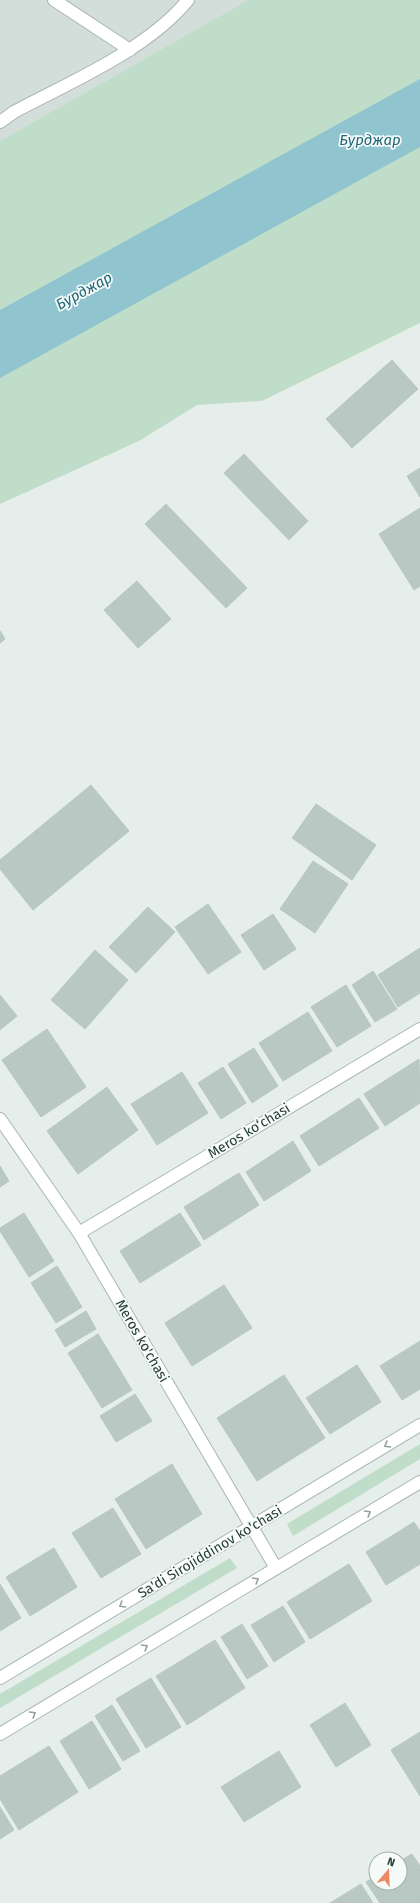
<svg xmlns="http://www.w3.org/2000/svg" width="420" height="1903" font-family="'Fira Sans',sans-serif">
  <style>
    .built { fill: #d3ddd9 }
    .green { fill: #bfddc8 }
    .water { fill: #90c5d0 }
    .building { fill: #bac8c3; stroke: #b7c7c1 }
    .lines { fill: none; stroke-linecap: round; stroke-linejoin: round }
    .service-casing { stroke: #a8b6b1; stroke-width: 14 }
    .minor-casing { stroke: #a8b6b1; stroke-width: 14 }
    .tertiary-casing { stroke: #a8b6b1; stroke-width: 14 }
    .service { stroke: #fff; stroke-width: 12 }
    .minor { stroke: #fff; stroke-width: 12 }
    .tertiary { stroke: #fff; stroke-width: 12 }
    .oneway { stroke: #929f9c }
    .labels { text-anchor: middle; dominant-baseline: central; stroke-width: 3.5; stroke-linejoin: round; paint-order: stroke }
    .street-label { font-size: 14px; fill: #253f38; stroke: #f6faf8 }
    .water-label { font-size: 15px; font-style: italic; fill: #206979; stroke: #f6faf8 }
  </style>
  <rect width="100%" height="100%" fill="#e5eeea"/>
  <path class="built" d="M0 0H248L0 141Z"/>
  <path class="green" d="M248 0H420V323L262 401 197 405 139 441 0 504V141Z
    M420 1444V1459L293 1536 287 1524Z
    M230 1558 237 1568 0 1708V1694Z"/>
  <path class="water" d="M420 79V147L0 378V310Z"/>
  <path class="building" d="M392 360 418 389 352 448 326 419Z
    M244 454 308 521 289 540 224 473Z
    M420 468V497L407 476Z
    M166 504 247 588 226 608 145 524Z
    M420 508V586L414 590 379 534Z
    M137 581 171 619 138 648 104 610Z
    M0 631 5 639 0 643Z
    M91 785 129 831 33 910 0 869V860Z
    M316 804 376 845 352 880 292 838Z
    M313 861 348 884 315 933 280 909Z
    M208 904 241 952 208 974 175 927Z
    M148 907 175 932 136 973 109 947Z
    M273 914 296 949 264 970 241 935Z
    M420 948V993L398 1007 378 975Z
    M95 950 128 980 85 1029 51 1000Z
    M373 971 397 1009 375 1022 352 985Z
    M346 985 371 1026 337 1047 311 1007Z
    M0 995 17 1016 0 1030Z
    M308 1012 332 1051 283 1081 259 1043Z
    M47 1029 86 1087 41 1117 2 1060Z
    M254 1048 278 1086 252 1103 228 1064Z
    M419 1059 420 1103 385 1126 364 1094Z
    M223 1067 246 1103 221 1119 198 1083Z
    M182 1072 208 1113 157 1145 131 1104Z
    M107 1087 138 1130 78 1174 47 1131Z
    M359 1098 379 1128 319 1166 300 1136Z
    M293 1141 311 1171 264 1201 246 1172Z
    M0 1166 9 1181 0 1187Z
    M239 1173 259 1205 204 1240 184 1207Z
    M24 1213 54 1261 29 1277 0 1231V1228Z
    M180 1213 201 1245 140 1283 120 1251Z
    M57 1266 82 1307 56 1323 31 1283Z
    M224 1285 252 1328 192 1366 165 1323Z
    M86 1311 96 1329 65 1347 55 1330Z
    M98 1334 132 1390 102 1408 68 1353Z
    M420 1341V1389L402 1400 380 1366Z
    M357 1365 381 1402 330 1434 306 1398Z
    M284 1375 325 1438 257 1481 217 1418Z
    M135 1394 152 1421 116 1442 100 1416Z
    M172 1464 202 1514 146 1549 115 1499Z
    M113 1508 141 1554 101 1578 72 1533Z
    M414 1522 420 1531V1564L386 1585 366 1552Z
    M54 1548 77 1587 30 1616 6 1577Z
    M349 1564 372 1601 310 1639 287 1602Z
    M0 1584 21 1618 0 1631Z
    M283 1606 305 1642 274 1662 251 1625Z
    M242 1624 268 1666 247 1679 221 1637Z
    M215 1640 245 1688 187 1725 156 1676Z
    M151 1678 181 1727 146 1748 116 1699Z
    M345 1703 371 1745 336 1767 310 1725Z
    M112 1705 140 1751 123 1761 95 1716Z
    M92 1721 121 1769 89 1789 60 1741Z
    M420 1732V1796L391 1750Z
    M49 1746 78 1792 19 1830 0 1799V1776Z
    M279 1751 301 1787 244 1822 221 1787Z
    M0 1807 14 1830 0 1839Z
    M412 1854 420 1866V1903H380L366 1882 376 1876V1883H400V1861Z
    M361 1884 373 1903H330Z"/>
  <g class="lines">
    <defs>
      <path id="service" d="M54 0 130 50
        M0 122 14 112C70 82 147 50 188 0"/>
      <path id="minor" d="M0 1119 79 1233 276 1568
        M79 1233 420 1029"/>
      <path id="tertiary" d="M0 1678 420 1425
        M0 1734 420 1482"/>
    </defs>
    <use href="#service" class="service-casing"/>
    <use href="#minor" class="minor-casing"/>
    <use href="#tertiary" class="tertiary-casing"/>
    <use href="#service" class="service"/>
    <use href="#minor" class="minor"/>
    <use href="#tertiary" class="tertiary"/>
  </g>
  <defs><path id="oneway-chevron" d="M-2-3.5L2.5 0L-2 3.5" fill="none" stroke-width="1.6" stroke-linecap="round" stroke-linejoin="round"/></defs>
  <g class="oneway">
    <use href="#oneway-chevron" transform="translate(387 1445) rotate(149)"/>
    <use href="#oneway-chevron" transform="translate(368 1513) rotate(-31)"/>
    <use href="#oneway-chevron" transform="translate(256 1580) rotate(-31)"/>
    <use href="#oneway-chevron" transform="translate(122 1605) rotate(149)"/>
    <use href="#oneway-chevron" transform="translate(145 1647) rotate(-31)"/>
    <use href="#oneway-chevron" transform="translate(33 1714) rotate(-31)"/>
  </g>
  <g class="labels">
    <g class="street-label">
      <text transform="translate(249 1131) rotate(-31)">Meros ko‘chasi</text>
      <text transform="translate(142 1341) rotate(60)">Meros ko'chasi</text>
      <text transform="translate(210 1552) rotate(-31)">Sa'di Sirojiddinov ko'chasi</text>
    </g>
    <g class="water-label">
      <text x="370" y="140">Бурджар</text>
      <text transform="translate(84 291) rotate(-29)">Бурджар</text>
    </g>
  </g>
  <g transform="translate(388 1871) rotate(19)"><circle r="19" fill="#f6faf8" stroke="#a2afab"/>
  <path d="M0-3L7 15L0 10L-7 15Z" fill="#ec8864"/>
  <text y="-6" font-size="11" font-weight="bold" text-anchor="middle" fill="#253f38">N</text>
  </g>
</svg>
